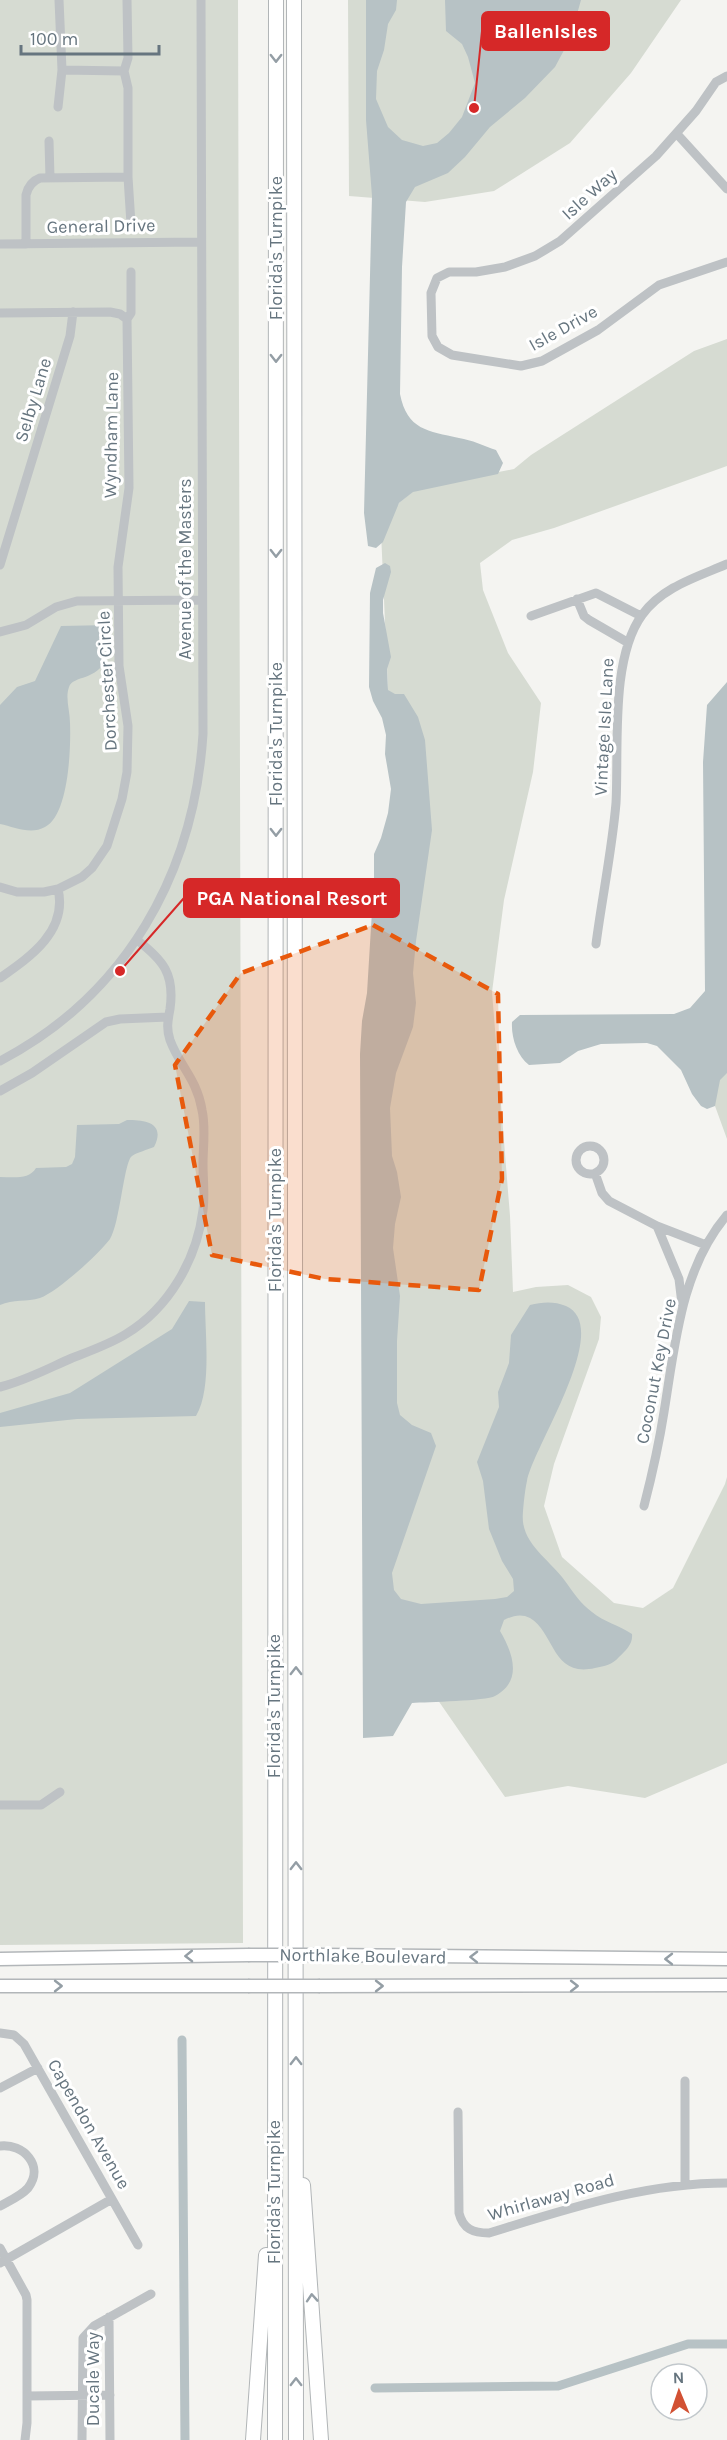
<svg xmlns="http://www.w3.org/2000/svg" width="727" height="2440" font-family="Karla,sans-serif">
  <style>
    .green { fill: #d6dbd2 }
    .water { fill: #b7c2c5 }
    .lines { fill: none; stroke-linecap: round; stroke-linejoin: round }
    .canal { stroke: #b7c2c5; stroke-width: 9 }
    .major-casing { stroke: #b2b6b9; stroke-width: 15 }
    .highway-casing { stroke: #b1b5b7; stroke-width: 16 }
    .minor { stroke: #bec2c5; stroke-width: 9 }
    .major { stroke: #fff; stroke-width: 12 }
    .highway { stroke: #fff; stroke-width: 14 }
    .major-bridge-casing { stroke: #b2b6b9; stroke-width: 15; stroke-linecap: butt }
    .major-bridge { stroke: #fff; stroke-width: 12 }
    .oneway { stroke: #949ea5 }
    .marked { fill: #e8590c; fill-opacity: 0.2; stroke: #e8590c; stroke-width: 4.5; stroke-dasharray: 12 8; stroke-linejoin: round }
    .labels { text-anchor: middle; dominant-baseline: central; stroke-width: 6; stroke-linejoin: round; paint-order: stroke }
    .street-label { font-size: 18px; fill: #66757f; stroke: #fff }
    .leader { fill: none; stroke: #d62828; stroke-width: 2 }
    .callout-dot { fill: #d62828; stroke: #fff; stroke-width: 2 }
    .callout { fill: #d62828; stroke: #d62828; stroke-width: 2 }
    .callout-label { font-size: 20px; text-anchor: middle; font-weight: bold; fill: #fff }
  </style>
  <rect width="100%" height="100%" fill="#f4f4f1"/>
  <path class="green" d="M0 0H238L243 1943 0 1945Z
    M348 0H681L631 73 570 143 494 191 425 202 349 196Z
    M727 339V466L554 528 512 540 480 563 483 590 508 653 541 703 533 772 504 900 492 992 510 1216 513 1292 536 1287 568 1285 591 1297 601 1317 599 1339 554 1464 544 1506 562 1557 614 1603 643 1608 673 1588 725 1484 727 1477V1763L645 1798 568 1786 505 1797 388 1628 387 1049 425 843 388 690 381 532 399 503 417 488 514 469 531 455 694 351Z
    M727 1066V1139L715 1106 714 1071Z"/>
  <path class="water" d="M366 0H397L396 10 388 24 384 50 377 71 376 99 388 127 402 140 423 146 437 143 449 133 462 117 475 83 468 57 462 44 446 31 445 0H581L570 39 555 67 525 98 490 127 465 157 448 173 415 187 406 202 402 267 400 394C407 430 428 431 459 438 472 440 484 446 496 450L503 463 498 474 413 492 399 503 383 542 376 548 368 546 364 513 372 196 366 120Z
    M385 563 390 566 391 572 383 600V613L391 657 387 669 388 690 395 694H404L418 717 425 740 432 830 416 941 413 973 416 1003 413 1027 396 1073 390 1108 392 1156 397 1172 401 1197 395 1224 393 1248 400 1296 397 1341V1403L400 1415 412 1425 431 1433 436 1446 392 1573 394 1590 401 1599 421 1604 495 1599 507 1597 514 1591 513 1579 502 1561 489 1529 483 1481 477 1462 499 1407 498 1392 509 1363 511 1335 530 1305C542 1302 554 1301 566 1306 614 1327 533 1447 527 1481 525 1489 522 1516 523 1522 526 1547 552 1562 565 1581 573 1592 580 1603 592 1612 604 1622 619 1625 632 1634 633 1644 626 1650 619 1657 612 1665 605 1666 595 1668 552 1678 555 1633 530 1618 521 1613 512 1616 504 1620L500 1631C513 1653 523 1681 495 1696 486 1701 427 1702 412 1703L393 1736 363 1738 360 1054 362 1021 367 993 374 878V854L381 838 388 813 391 789 385 754 386 735 382 718 373 701 369 687 370 593 376 568Z
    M110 625C109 635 109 648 106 658 98 681 73 675 69 687 65 698 70 711 70 723 71 747 69 815 45 827 31 835 14 827 0 824V705L17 687 35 681 61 626Z
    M727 682V1073L720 1080 715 1106 707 1109 701 1106 692 1094 681 1070 657 1046 647 1043 601 1044 578 1051 560 1063 529 1065C517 1056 511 1037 512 1022L520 1015 674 1014 690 1008 705 991 703 762 707 705Z
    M127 1120C146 1120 166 1123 154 1147 147 1150 138 1152 132 1156 124 1161 120 1224 110 1239 99 1254 57 1292 40 1298 27 1302 13 1299 0 1305V1177C13 1177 29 1180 36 1168L66 1167 72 1164 75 1157 77 1125 119 1124Z
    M189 1301 205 1302C205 1334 212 1389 196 1416L77 1419 0 1427V1413L70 1393 172 1329Z"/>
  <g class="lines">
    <path class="canal" d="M182 2040 185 2440
      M375 2388 558 2386 688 2344H727"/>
    <defs>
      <path id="major" d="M322 1955 727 1959
        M0 1959 248 1955
        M0 1986H248
        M320 1986 727 1985"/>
      <path id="highway" d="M294 0 296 2440
        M303 2185 321 2440
        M253 2440 266 2255
        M275 2440 276 0"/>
    </defs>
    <use href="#major" class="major-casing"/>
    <use href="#highway" class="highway-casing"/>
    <path class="minor" d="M127 0 128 58 124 71 128 88V177L131 224
      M62 70 124 71
      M727 76 716 82 696 111 656 156 560 241 535 256 505 267 476 272H449L437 278 431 293 432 336 438 347 452 355 521 366 542 361 598 330 659 285 727 262
      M58 107 62 70 59 0
      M677 134 727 189
      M49 141 50 178
      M0 244 201 242
      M26 244V195C28 186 32 181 40 178L128 177
      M0 313 110 312 120 314 127 319
      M0 565 70 336 73 312
      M577 599 584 616 589 620 627 642
      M531 616 596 593 641 616
      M0 632 26 625 56 607 77 601 201 600
      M0 887 17 892H44L58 889 82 877 92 868 107 846 122 799 127 772 128 726 119 666 118 567 129 488 127 319 131 313V272
      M596 944C602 898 612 850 616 803 619 749 610 659 642 615 662 587 697 577 727 564
      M0 978C30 957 68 931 58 889
      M0 1061C126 995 194 874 203 734L201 0
      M0 1091 32 1073 106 1022 120 1019 168 1017
      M576 1160a14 14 0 1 1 28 0a14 14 0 1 1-28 0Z
      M595 1173 602 1193 609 1201 657 1226 679 1279 682 1304
      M657 1226 706 1245
      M0 1387C25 1381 49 1368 72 1358 90 1351 110 1344 126 1334 169 1308 197 1259 203 1210 205 1195 203 1179 203 1164 203 1147 206 1127 202 1110 197 1079 179 1065 170 1040 166 1028 168 1020 170 1009 175 974 163 960 137 940
      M644 1506C652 1475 659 1444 664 1412 675 1345 681 1269 727 1215
      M0 1805H41L60 1792
      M0 2033 14 2035 24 2044 138 2245
      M685 2081V2185
      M0 2088 38 2068
      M458 2112 459 2213C463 2229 473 2233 489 2233 567 2209 644 2183 727 2183
      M0 2146C23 2143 45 2166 28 2188 21 2196 9 2201 0 2206
      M0 2248 26 2295 27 2300V2423L25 2440
      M0 2263 112 2199
      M109 2317 110 2440
      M27 2396 110 2395
      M82 2440 83 2338 94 2326 151 2294"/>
    <use href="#major" class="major"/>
    <use href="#highway" class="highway"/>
    <defs>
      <path id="major-bridge" d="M248 1955H322
        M248 1986H320"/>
    </defs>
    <use href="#major-bridge" class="major-bridge-casing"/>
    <use href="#major-bridge" class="major-bridge"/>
  </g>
  <defs><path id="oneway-chevron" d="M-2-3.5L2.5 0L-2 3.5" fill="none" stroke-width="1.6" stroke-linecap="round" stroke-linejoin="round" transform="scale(1.5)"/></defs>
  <g class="oneway">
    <use href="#oneway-chevron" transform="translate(276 58) rotate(90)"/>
    <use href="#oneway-chevron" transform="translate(276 358) rotate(90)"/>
    <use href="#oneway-chevron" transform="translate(276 553) rotate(90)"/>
    <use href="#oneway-chevron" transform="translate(276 832) rotate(90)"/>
    <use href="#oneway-chevron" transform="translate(296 1671) rotate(-90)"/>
    <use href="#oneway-chevron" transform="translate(296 1866) rotate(-90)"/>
    <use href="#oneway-chevron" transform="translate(189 1956) rotate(179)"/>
    <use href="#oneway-chevron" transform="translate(474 1957) rotate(-179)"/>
    <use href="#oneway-chevron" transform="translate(669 1959) rotate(-180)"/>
    <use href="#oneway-chevron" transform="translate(58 1986)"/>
    <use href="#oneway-chevron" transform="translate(379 1986)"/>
    <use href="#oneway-chevron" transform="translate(574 1986)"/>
    <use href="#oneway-chevron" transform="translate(296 2061) rotate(-90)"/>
    <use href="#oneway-chevron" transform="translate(312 2298) rotate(-94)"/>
    <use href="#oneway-chevron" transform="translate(296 2382) rotate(-90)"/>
  </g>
  <path class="marked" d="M373 925 498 994 502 1179 479 1290 325 1279 212 1255 175 1065 241 973Z"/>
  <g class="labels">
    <g class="street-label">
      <text transform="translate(589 194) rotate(-42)">Isle Way</text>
      <text transform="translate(101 226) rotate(-1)">General Drive</text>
      <text transform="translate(276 248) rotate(-90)">Florida's Turnpike</text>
      <text transform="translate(563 328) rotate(-29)">Isle Drive</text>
      <text transform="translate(33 400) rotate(-73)">Selby Lane</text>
      <text transform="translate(111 435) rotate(-89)">Wyndham Lane</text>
      <text transform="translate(185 569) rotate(-90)">Avenue of the Masters</text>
      <text transform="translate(107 681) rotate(-93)">Dorchester Circle</text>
      <text transform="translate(604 727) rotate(-87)">Vintage Isle Lane</text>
      <text transform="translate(276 734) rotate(-90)">Florida's Turnpike</text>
      <text transform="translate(275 1220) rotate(-90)">Florida's Turnpike</text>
      <text transform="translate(656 1371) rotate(-79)">Coconut Key Drive</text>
      <text transform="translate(274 1706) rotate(-90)">Florida's Turnpike</text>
      <text transform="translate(363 1956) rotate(1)">Northlake Boulevard</text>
      <text transform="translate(89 2124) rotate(60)">Capendon Avenue</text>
      <text transform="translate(274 2192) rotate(-90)">Florida's Turnpike</text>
      <text transform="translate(551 2197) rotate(-16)">Whirlaway Road</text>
      <text transform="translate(93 2379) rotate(-90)">Ducale Way</text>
    </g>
  </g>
  <path class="leader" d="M474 108L482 31M120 971L184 898"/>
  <g class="callout-dot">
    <circle cx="474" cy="108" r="6"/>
    <circle cx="120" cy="971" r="6"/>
  </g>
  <g class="callout">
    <rect x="482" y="12" width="127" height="38" rx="6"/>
    <rect x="184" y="879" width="215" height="38" rx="6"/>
  </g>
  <g class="callout-label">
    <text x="546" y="38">BallenIsles</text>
    <text x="292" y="905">PGA National Resort</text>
  </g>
  <g transform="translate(679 2392) rotate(358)"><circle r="28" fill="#ffffff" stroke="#c2c8cc" stroke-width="1.5"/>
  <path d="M0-4.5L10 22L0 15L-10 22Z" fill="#d25133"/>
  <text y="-9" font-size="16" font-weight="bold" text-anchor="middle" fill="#66757f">N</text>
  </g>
  <path d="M21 45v9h138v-9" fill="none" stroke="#66757f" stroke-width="3"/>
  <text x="30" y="45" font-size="18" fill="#66757f" stroke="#ffffff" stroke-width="4.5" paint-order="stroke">100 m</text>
</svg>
